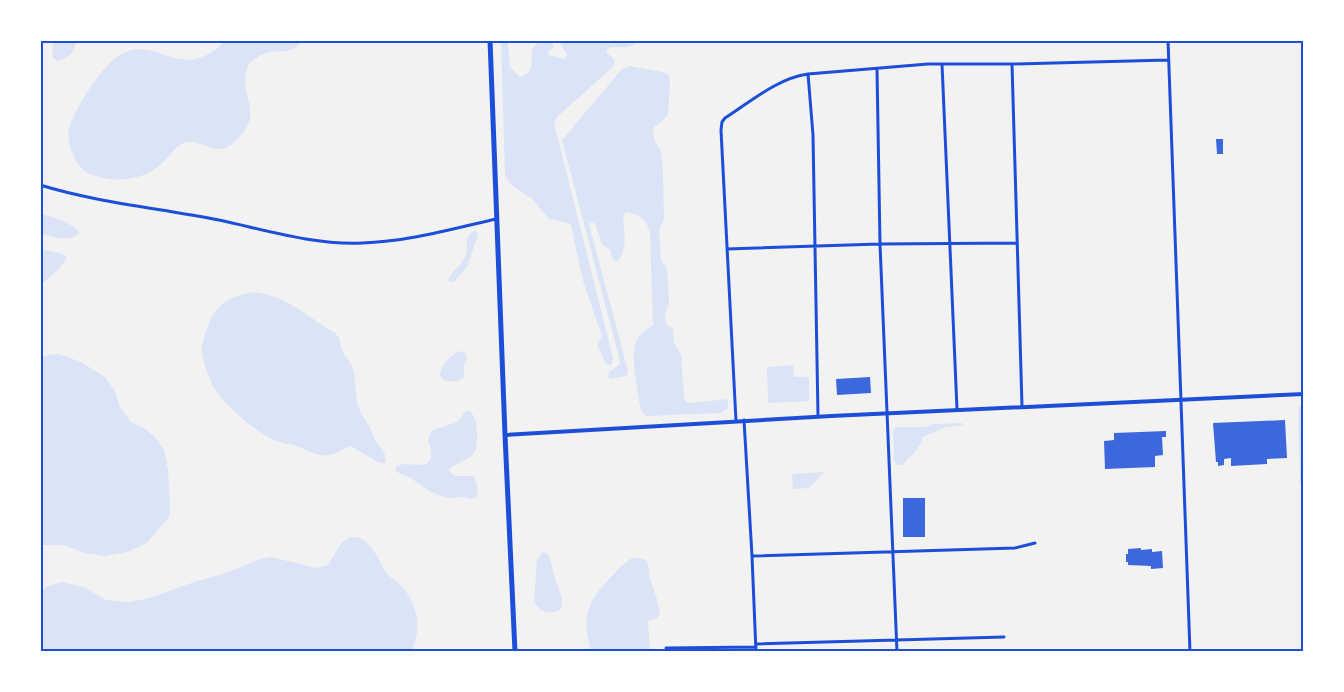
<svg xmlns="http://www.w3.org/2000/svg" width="1344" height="692" font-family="'Noto Sans',sans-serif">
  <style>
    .green { fill: #dbe4f7 }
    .building { fill: #3d67dc }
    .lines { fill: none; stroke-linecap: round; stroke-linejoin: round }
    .minor { stroke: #1d4ed8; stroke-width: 3 }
    .tertiary { stroke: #1d4ed8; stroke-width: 4 }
    .trunk { stroke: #1d4ed8; stroke-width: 5 }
    .neatline { fill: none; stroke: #1d4ed8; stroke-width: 2 }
  </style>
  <rect width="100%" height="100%" fill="#f2f2f2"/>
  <path class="green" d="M223 40 303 41C285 58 279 47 261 55 257 57 253 61 249 63 247 69 245 75 245 81 246 101 258 114 243 133 226 152 223 152 200 144 196 143 191 141 187 142 178 144 174 150 169 156 152 176 130 183 104 178 86 174 82 172 73 155 69 147 67 134 70 125 78 104 106 57 128 51 159 42 177 73 210 53 217 49 220 47 223 40Z
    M54 41V40L77 41C73 53 70 57 58 61L53 58 52 49Z
    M501 41H508L510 67 520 77C546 69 515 42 550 41L552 43 554 47 549 51 548 55 565 59 567 56V54L561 45 562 42 566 41H638C628 54 615 42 606 50L607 53 615 60 613 67 557 117 554 123 613 358 612 364 609 365 606 364 597 345 602 336 583 281 571 225 565 222 549 219 533 200 510 184 505 175Z
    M629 66 663 72 669 75 670 83 668 115 660 123 655 126 653 130 654 139 661 151 663 172 664 219 659 231 661 259 667 270 668 278 669 304 665 314 666 323 673 329 674 343 681 355 684 398 686 402 690 403 728 399V408L721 413 646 416 641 411C638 395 630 355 636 341 639 334 647 329 653 325L650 233C646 219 641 215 627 212L623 216C624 231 628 249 618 261L613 260 610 250 602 244 595 224 592 222 589 224 628 371 626 376 610 379 608 376 609 372 619 365 620 361 562 140 622 69Z
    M41 214C54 217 71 222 80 233 70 243 53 237 41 234Z
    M474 231H477L478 235 467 267 455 281 451 282 448 281C450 271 461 267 465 257 470 246 462 238 474 231Z
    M41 249 63 254 67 258 58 270 41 285Z
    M252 292C285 294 308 317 335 333 341 339 340 342 342 349 344 357 351 361 353 369 357 383 354 398 360 411 364 420 370 425 373 435 376 446 389 452 385 463H380L350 446C343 448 337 454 329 455 316 457 306 449 294 445 288 444 282 443 276 441 256 433 222 403 212 384 207 374 204 363 202 353 201 344 205 335 208 326 216 303 229 298 252 292Z
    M460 351 464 352 467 358 464 365V377C458 383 450 382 443 380L440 376C440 365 450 356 460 351Z
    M59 354 81 362 105 377 115 391 120 407 131 422 144 428 154 436 164 450 168 470 170 505 169 517 148 542 128 552 104 556 84 553 64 545H41V358L47 355Z
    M793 365 794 377H809V401L768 403 767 367Z
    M1298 407H1303V484L1300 483Z
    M466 411H470C476 418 477 423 477 433 479 463 465 456 448 470L455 476H473C478 482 478 488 477 496 470 502 468 497 460 497 456 497 453 498 450 498 435 496 423 487 412 479 406 475 400 475 395 470L397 466 404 464 425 465C435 458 431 449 428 441L431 431 457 422Z
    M962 423 963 425 946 427 923 437 921 438 923 440 912 456 908 458 903 465H899L894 461 893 430 897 427H926L933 424Z
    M824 472 809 488 793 489 792 474Z
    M351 537C354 537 357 537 360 538 371 542 380 561 385 571 390 578 400 583 405 590 418 608 422 632 411 651H41V591L46 587 61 582 84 587 106 600 128 602 150 598 194 582 226 573 260 559 271 557 317 568 328 565 342 542Z
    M542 553H546C553 560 551 566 554 575 556 585 574 614 549 612 543 612 537 607 534 602L537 560Z
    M634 557 646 560 648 563 650 579 657 599 660 614 657 618 648 621 650 651H591C582 617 586 604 609 579 617 571 624 562 634 557Z"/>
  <path class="building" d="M1216 139H1223V154H1217Z
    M870 377 871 393 837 395 836 379Z
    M1285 420 1287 458 1267 459V464L1231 466V458L1224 459V465L1218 466V462H1216L1213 423Z
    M1166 431V437H1162L1163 455 1155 456V467L1105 469 1104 441 1114 440V433Z
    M903 498H925V537H903Z
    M1141 548V550L1152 549V552L1162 551 1163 568 1151 569V566L1128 565V562H1126V554H1128V549Z"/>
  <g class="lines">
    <path class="minor" d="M1168 40 1190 652
      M942 64 957 409
      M1012 64 1022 406
      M877 69 880 244 897 652
      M808 74 813 135 818 416
      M40 185C99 203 159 208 219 220 266 230 313 245 362 243 407 242 452 229 496 219
      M727 249 880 244 1016 243
      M744 420 752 556 756 652
      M736 421 721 130 722 122 725 118C750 102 778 78 808 74L928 64H1012L1168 60
      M752 556 1015 548 1035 543
      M756 644 1004 637
      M666 648 756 647"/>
    <path class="tertiary" d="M505 435 831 416 1304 394"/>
    <path class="trunk" d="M490 40 505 435 515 652"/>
  </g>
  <rect width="1344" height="692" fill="none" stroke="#ffffff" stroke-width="84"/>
  <rect x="42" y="42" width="1260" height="608" class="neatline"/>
</svg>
